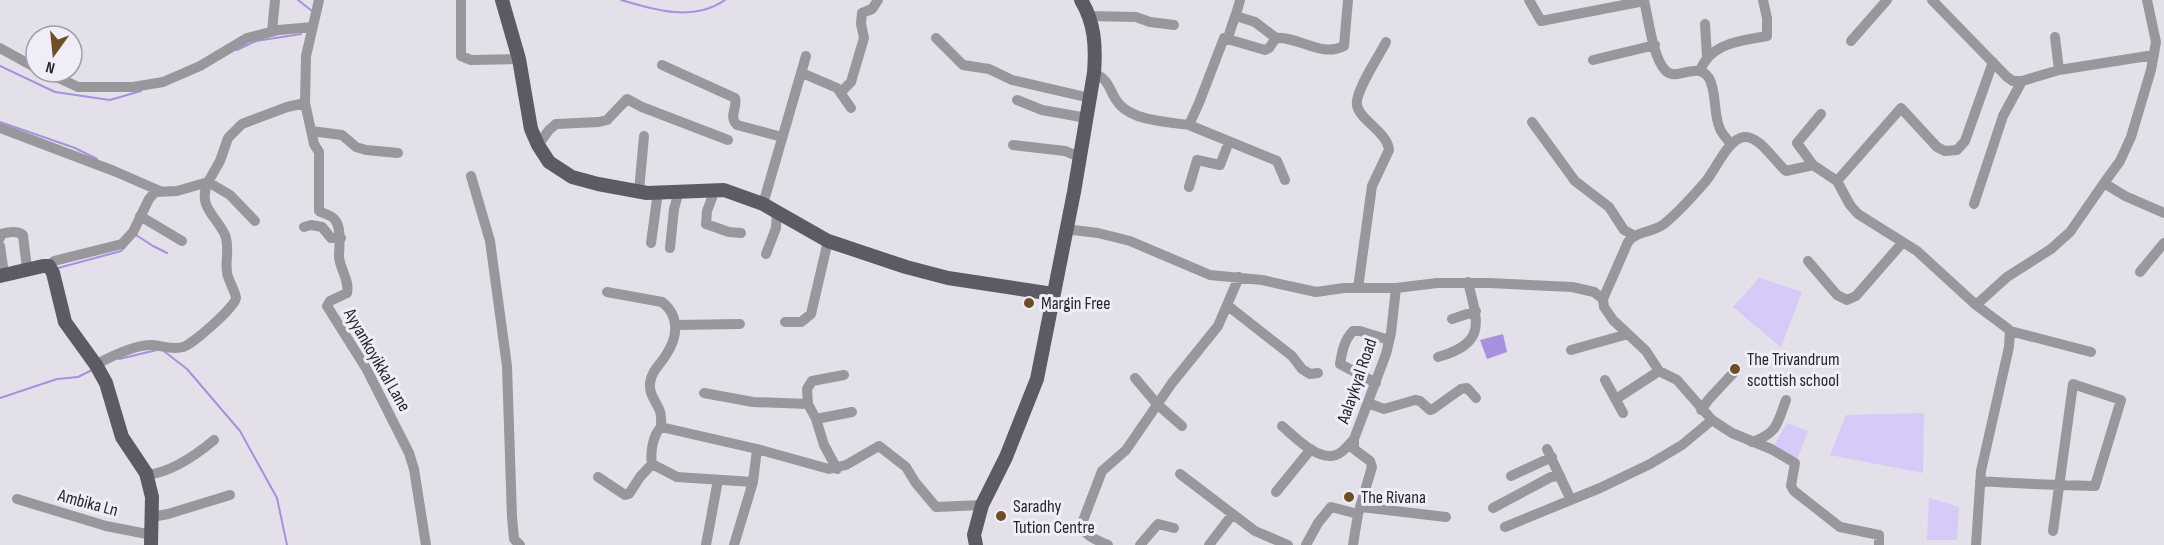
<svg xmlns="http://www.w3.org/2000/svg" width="2164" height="545" font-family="'Sofia Sans Condensed',sans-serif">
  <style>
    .green { fill: #d6caf8 }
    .water { fill: #a790dd }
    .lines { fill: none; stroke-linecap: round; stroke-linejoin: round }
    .stream { stroke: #a790dd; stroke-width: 2 }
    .minor { stroke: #98979c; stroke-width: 10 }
    .major { stroke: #5c5a62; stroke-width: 14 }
    .poi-dot { fill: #6c5023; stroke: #f0edf8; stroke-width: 2 }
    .labels { text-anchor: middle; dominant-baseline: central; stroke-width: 6; stroke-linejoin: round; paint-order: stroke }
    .poi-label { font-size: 18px; fill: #28272b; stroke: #f0edf8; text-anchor: start }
    .street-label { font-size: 18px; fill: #28272b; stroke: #f0edf8 }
  </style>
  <rect width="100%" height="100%" fill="#e3e0ea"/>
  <path class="green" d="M1759 278 1802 292 1781 347 1733 307Z
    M1924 413 1923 473 1830 455 1846 415Z
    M1787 423 1808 431 1797 460 1774 445Z
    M1929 498 1959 507 1957 540H1927Z"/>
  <path class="water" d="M1503 334 1507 352 1487 359 1480 340Z"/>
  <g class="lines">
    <path class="stream" d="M298 0 312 11
      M621 0C655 10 694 22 725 0
      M237 50 256 41 301 34
      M0 66 55 92 110 100 141 91
      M0 122 75 148 97 159
      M136 235 153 246 167 253
      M58 268 121 251 124 248
      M165 352 187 369 240 431 277 498 287 545
      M119 359 157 350
      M0 398 57 379 78 377 92 370"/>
    <path class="minor" d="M319 0 306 56 305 103 314 144 319 152V211C324 214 332 215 335 220 342 228 339 247 339 257 340 269 350 281 347 293L330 301 327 306 366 368 409 453 414 469 426 545
      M461 0V56L471 60 519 59
      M1529 0 1541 21 1644 1
      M1644 0C1648 17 1653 59 1666 71 1678 82 1697 60 1709 78 1717 92 1713 114 1720 129 1722 134 1727 139 1731 144
      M1932 0 2007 77 2013 81H2022L2059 70 2154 55
      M2147 0 2156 42 2151 70 2131 137 2120 161 2104 183 2125 196 2164 213
      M1088 16 1136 17 1150 22 1174 25
      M1236 16 1255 22 1276 38
      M1705 24 1707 56
      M272 32 275 0
      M2055 37 2059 70
      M936 38 963 65 989 69 1012 80 1090 98
      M1228 39C1231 25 1237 14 1240 0
      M1851 41 1887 0
      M0 48 36 68
      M1593 60 1655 45
      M662 65 735 98C738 108 728 116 737 125L782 137
      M1700 71C1710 43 1740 41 1767 36V18L1763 0
      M46 72 78 87H133L163 82 200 66 247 38 279 30 312 27
      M802 73 837 88 851 108
      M1094 73C1112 81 1108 92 1120 105 1135 121 1168 122 1189 125L1199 103 1224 38 1265 50 1269 48 1276 38C1299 36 1321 58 1344 46L1348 0
      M841 92 851 82 864 38 861 24 862 13 872 9 878 0
      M1017 100 1042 110 1087 118
      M1532 122 1575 181 1609 207 1624 230 1633 235
      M1189 125 1277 161 1285 180
      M0 128 114 171 160 191
      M311 131 342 135 356 147 366 150 398 153
      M538 145 549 130 556 124 599 122 607 120 627 99 642 107 728 140
      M1013 145 1065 151 1080 157
      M1813 165 1797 143 1821 114
      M471 176 490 241 507 366 512 517 514 539 520 545
      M1837 181 1901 108 1937 147 1945 151 1957 150 1965 141 1993 62
      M1189 187 1197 160 1220 165 1229 142
      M715 190 707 211 706 224 729 232 741 233
      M639 191 644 136
      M763 204 806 56
      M1974 204 2003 116 2022 81
      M140 216 182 241
      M304 227 311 225 322 227 331 238H341
      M1065 229 1098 233 1130 241 1210 275 1262 280 1316 292 1344 288H1396L1437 283H1489L1572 287 1594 292 1603 299
      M0 238 1 234C8 232 17 230 23 235L27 269
      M651 243 658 192
      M0 246 4 274
      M670 248 674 209 679 191
      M766 254 776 228 777 212
      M1808 261 1837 295 1847 300 1856 296 1903 242
      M49 266 54 261 122 244 133 232 149 199 155 192 177 191 208 182 220 161 228 138 242 124 287 107 305 103
      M2140 272 2164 243
      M1358 288 1372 186 1389 150C1387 130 1354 118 1357 101 1359 85 1378 58 1386 42
      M607 292 662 302C680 316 678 337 666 355 660 365 652 370 650 383 649 394 655 400 659 409 662 414 661 421 661 427 653 435 650 452 652 464L677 477 753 482
      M1227 305 1292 356 1302 369 1310 374 1318 373
      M1452 319 1476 311
      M785 322H801L811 314 828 241
      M676 325 740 324
      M2010 331 2091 352
      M1571 350 1628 334
      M1438 357C1487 343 1478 323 1468 282
      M96 365C109 357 137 344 152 345 164 346 172 350 183 347 192 345 237 305 236 298 235 290 228 281 227 272 225 260 230 247 225 235 216 215 197 207 208 182L230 195 255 221
      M1135 378 1157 404 1182 426
      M1605 380 1623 413
      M1376 383 1340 364C1342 352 1344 340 1353 331H1360L1389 340
      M704 393 753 402 808 404
      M1616 399 1659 371
      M1368 403 1384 409 1415 400 1420 401 1430 410 1433 409 1461 389 1467 388 1476 398
      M1701 410 1709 399 1737 369
      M816 419 852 412
      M1282 426C1295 437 1317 461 1336 455 1343 453 1349 444 1354 439
      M661 427 757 449 829 469 846 465 879 446 906 467 915 482 936 507 982 505
      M1752 442C1778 433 1777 424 1786 400
      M1547 449 1571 500
      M837 469 824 445 816 419 808 404 807 389 812 381 844 375
      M1180 474 1255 531 1288 545
      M147 475C171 472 195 456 214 440
      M1511 476 1552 457
      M598 477 625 495 629 494 640 477 652 464
      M1980 481C2019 484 2057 485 2095 486L2121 400 2073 384 2053 531
      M1276 492 1311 449
      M17 499 106 526 152 535
      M1361 507 1446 517
      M1493 508 1551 477 1560 476
      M152 517 168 514 230 495
      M1505 527 1600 488 1650 464 1682 445 1712 420
      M706 545 718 480
      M734 545 753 482 757 449
      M1108 545C1099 541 1085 536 1081 526L1102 471 1126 450 1172 383 1218 326 1239 277
      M1140 545 1158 524 1174 528
      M1209 545 1232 515
      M1306 545 1318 523 1331 507 1358 514
      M1353 545 1358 514 1372 467 1370 461 1354 449V439L1386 354 1391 333 1396 288
      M1879 545V535L1840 527 1794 491 1791 486 1795 463 1771 449 1732 433 1712 420 1677 380 1659 371 1646 351 1613 320 1604 307 1603 299 1628 242C1638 230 1652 233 1664 224 1679 212 1693 196 1706 181 1716 169 1728 139 1744 137 1759 135 1775 162 1786 171L1813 165 1837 181 1850 205 1858 214 1917 251 1976 305 2007 277 2051 249 2070 232 2104 183
      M1976 545 1981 471 2009 347 2010 331 2007 328 1976 305"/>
    <path class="major" d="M502 0 519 59 531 129 538 145 549 162 572 177 598 184 647 193 724 190 763 204 828 241 906 267 948 278 1053 294
      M0 276 43 266H49L53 273 65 322 96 365 106 383 122 437 146 473 152 497 151 545
      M976 545 974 535 982 505 1006 457 1037 379 1074 192 1094 73C1096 47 1095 23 1081 0"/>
  </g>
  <g class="poi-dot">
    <circle cx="1029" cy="303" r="6"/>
    <circle cx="1735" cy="369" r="6"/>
    <circle cx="1349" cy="497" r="6"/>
    <circle cx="1001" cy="516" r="6"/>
  </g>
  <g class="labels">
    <g class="poi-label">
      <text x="1041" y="303">Margin Free</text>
      <text x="1747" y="359">The Trivandrum<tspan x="1747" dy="21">scottish school</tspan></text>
      <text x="1361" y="497">The Rivana</text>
      <text x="1013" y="506">Saradhy<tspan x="1013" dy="21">Tution Centre</tspan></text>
    </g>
    <g class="street-label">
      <text transform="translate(377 360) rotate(60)">Ayyankoyikkal Lane</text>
      <text transform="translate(1357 381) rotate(-71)">Aalaykyal Road</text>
      <text transform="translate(88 503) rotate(15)">Ambika Ln</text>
    </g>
  </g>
  <g transform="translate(54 54) rotate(195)"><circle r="28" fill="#f0edf8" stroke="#a09ea6" stroke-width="1.5"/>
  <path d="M0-4.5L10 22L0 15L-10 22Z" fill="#6c5023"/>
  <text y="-9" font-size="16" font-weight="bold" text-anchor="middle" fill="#28272b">N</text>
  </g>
</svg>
